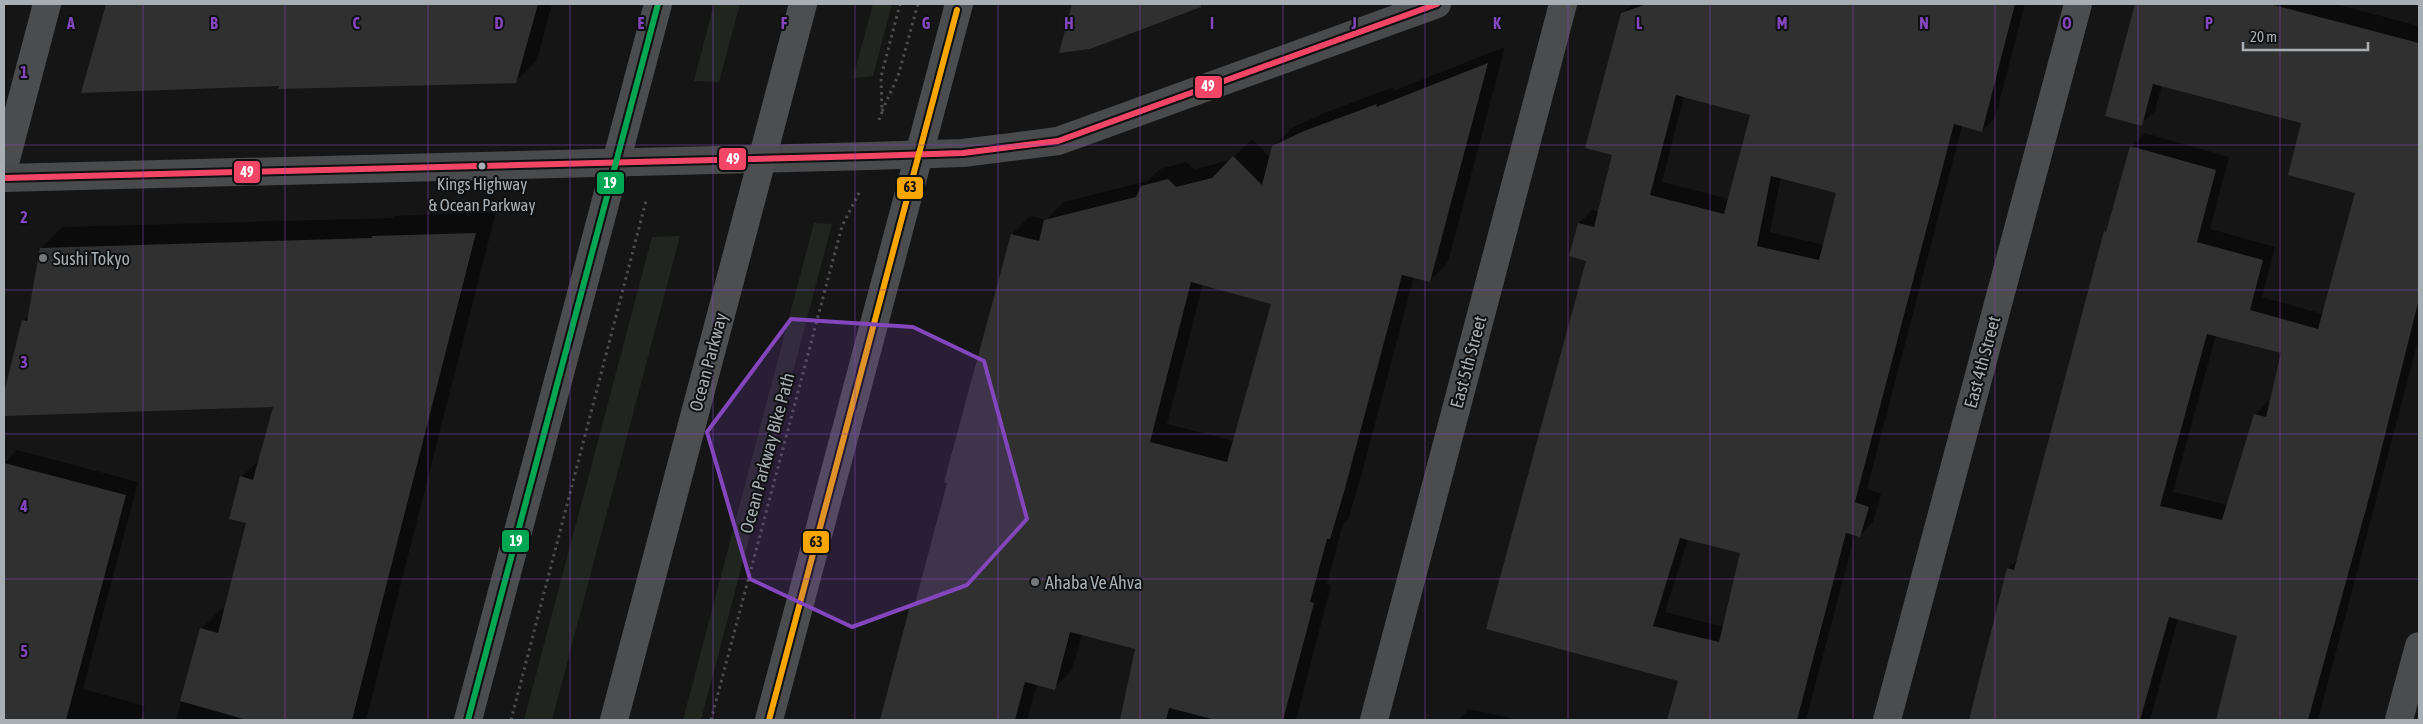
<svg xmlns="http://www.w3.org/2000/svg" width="2423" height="724" font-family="'Asap Condensed',sans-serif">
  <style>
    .green { fill: #20261f }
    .shadow { fill: #0007; fill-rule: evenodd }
    .building { fill: #303030; fill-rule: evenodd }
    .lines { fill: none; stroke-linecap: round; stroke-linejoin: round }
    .path { stroke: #4b4d4f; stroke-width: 3; stroke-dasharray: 2.5 4; stroke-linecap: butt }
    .street { stroke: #4a4c4e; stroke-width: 28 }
    .secondary { stroke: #494a4c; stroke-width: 28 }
    .primary { stroke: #4c4e50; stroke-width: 28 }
    .bus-1-casing { stroke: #0f1011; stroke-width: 10 }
    .bus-2-casing { stroke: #0f1011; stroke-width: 10 }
    .bus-3-casing { stroke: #0f1011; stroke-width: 10 }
    .bus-1 { stroke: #f34667; stroke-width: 6 }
    .bus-2 { stroke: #00a651; stroke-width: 6 }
    .bus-3 { stroke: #f7a600; stroke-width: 6 }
    .marked { fill: #8446bd; fill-opacity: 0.2; stroke: #8446bd; stroke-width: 4; stroke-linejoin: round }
    .grid { fill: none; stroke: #8446bd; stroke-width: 1; stroke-opacity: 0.55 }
    .bus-dot { fill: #a7afb5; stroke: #0f1011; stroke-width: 2 }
    .poi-dot { fill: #74797d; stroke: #0f1011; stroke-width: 2 }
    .labels { text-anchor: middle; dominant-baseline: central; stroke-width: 4; stroke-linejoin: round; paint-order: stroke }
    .bus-label { font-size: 17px; fill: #a7afb5; stroke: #0f1011 }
    .poi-label { font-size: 18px; fill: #a7afb5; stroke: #0f1011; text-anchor: start }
    .street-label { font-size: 18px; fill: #a7afb5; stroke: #0f1011 }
    .grid-label { font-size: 16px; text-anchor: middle; font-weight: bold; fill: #8446bd; stroke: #0f1011; stroke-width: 4; stroke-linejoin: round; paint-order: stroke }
    .line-badge { stroke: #0f1011; stroke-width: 2 }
    .badge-label { font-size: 14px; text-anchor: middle; font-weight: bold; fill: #fff }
    .pale-badge-label { font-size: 14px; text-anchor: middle; font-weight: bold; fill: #111 }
  </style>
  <rect width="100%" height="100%" fill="#151515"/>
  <path class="green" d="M714 4H740L719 82 694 81Z
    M873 4H892L873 76 853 78Z
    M814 223 832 224 701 720H683Z
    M680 236 552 720H524L652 237Z"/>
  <path class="shadow" d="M107 4H552L537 60 516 81 280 85 83 92Z
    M1073 4H1206L1090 47 1061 51Z
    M1632 4H2025L1995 118 1982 131 1962 126 1867 489 1881 494 1873 522 1860 535 1855 534 1806 720H1669L1679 680 1488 628 1587 260 1570 256 1579 223 1592 210 1599 212 1614 154 1622 14ZM1684 96 1752 114 1729 199 1662 182ZM1781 177 1838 192 1824 245 1770 232ZM1688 539 1742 553 1724 627 1665 612Z
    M2136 4H2335L2419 26V337L2318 720H2216L2239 636 2178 619 2150 720H1971L2009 568 2019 558 2105 232 2109 229 2131 147 2145 133 2229 157 2210 229 2275 247 2262 297 2323 314 2356 192 2303 122 2162 85 2155 111 2141 124 2106 115ZM2216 335 2282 352 2271 402 2268 401 2255 415 2228 505 2173 492Z
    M1505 47 1448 262 1430 281 1414 276 1362 473 1348 520 1343 524 1327 584 1331 585 1296 720H1121L1137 648 1082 634 1072 670 1054 688 1037 684 1027 720H881L911 606 916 601 1012 234 1030 216 1046 220 1064 202 1147 181 1160 169 1186 162 1195 169 1231 160 1252 139 1270 158 1273 147 1292 128 1324 113 1394 87 1393 91ZM1203 284 1273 303 1234 441 1167 424Z
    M496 212 366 720H176L202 628 222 608 225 609 248 522 241 477 261 458 275 405 4 415V398L23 321 30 314 41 248 62 227 392 218 394 216Z
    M17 450 138 482 83 689 145 706 141 720H4V464Z
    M1469 709 1520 720H1458Z"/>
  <path class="building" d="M106 4H538L516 83 278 89 279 86 81 93Z
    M1072 4H1200L1201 7 1090 49 1059 53Z
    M1647 4H2015L1982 132 1954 124 1855 502 1869 507 1860 537 1846 533 1797 720H1667L1678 681 1486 629 1586 261 1569 256 1578 223 1594 227 1612 155 1585 148 1621 13ZM1676 95 1750 115 1724 214 1650 195ZM1771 176 1836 193 1819 260 1757 246ZM1680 538 1740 553 1719 642 1653 626Z
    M2135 4H2270L2419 43V299L2372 487 2308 720H2216L2237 636 2169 617 2140 720H1969L2007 568 2014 570 2104 231 2106 232 2130 146 2216 170 2197 242 2263 260 2250 310 2318 329 2355 193 2288 175 2301 123 2153 84 2142 126 2105 116ZM2207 334 2281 353 2266 417 2254 414 2222 520 2160 506Z
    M1488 63 1430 282 1402 275 1344 492 1330 539H1327L1310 602 1314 603 1283 720H1216L1169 708 1166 720H1120L1135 649 1070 632 1055 690 1025 682 1015 720H880L910 606 914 607 947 483 944 482 1011 234 1039 241 1044 220 1136 197 1141 186 1168 179 1176 187 1212 178 1233 156 1262 185 1272 146 1304 131 1377 104 1376 107ZM1191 282 1271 304 1227 462 1150 442Z
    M476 233 352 720H247L180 701 200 628 218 633 246 523 229 519 240 476 253 480 273 407 4 416V393L22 320 27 321 40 248 372 238V236Z
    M4 463 126 495 66 720H4Z"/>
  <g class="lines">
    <path class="path" d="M882 111 898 76 918 4
      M879 120 882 112 881 77 900 4
      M511 720 646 201
      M711 720 842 226 860 191"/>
    <path class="street" d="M4 167 47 4
      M468 720 658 4
      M769 720 959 4
      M1374 720 1563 4
      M1887 720 2078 4
      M2399 720 2419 646"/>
    <path class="secondary" d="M4 178 870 156 963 153 1058 141 1437 4"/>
    <path class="primary" d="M614 720 803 4"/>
    <defs>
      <path id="bus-1" d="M4 178 870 156 963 153 1058 141 1437 4"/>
      <path id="bus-2" d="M468 720 658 4"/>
      <path id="bus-3" d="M769 720 957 10"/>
    </defs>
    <use href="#bus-1" class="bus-1-casing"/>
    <use href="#bus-2" class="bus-2-casing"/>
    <use href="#bus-3" class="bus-3-casing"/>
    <use href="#bus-1" class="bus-1"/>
    <use href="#bus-2" class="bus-2"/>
    <use href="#bus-3" class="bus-3"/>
  </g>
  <path class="marked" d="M791 319 913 327 984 361 1027 519 967 585 852 627 750 579 707 432Z"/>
  <path class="grid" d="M143 4V720M285 4V720M428 4V720M570 4V720M713 4V720M855 4V720M998 4V720M1140 4V720M1283 4V720M1425 4V720M1568 4V720M1710 4V720M1853 4V720M1995 4V720M2138 4V720M2280 4V720M4 145H2419M4 290H2419M4 434H2419M4 579H2419"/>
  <circle class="bus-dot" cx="482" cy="166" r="4.5"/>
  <g class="poi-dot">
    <circle cx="43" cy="258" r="5"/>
    <circle cx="1035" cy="582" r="5"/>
  </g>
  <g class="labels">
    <g class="bus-label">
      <text x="482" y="184">Kings Highway<tspan x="482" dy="21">&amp; Ocean Parkway</tspan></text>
    </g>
    <g class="poi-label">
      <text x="53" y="258">Sushi Tokyo</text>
      <text x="1045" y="582">Ahaba Ve Ahva</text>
    </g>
    <g class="street-label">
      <text transform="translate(708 362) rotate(-75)">Ocean Parkway</text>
      <text transform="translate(1468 362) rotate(-75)">East 5th Street</text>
      <text transform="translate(1982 362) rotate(-75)">East 4th Street</text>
      <text transform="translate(767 453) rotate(-75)">Ocean Parkway Bike Path</text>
    </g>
  </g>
  <g class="grid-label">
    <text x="71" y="29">A</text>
    <text x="214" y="29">B</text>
    <text x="356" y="29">C</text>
    <text x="499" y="29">D</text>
    <text x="641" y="29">E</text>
    <text x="784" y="29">F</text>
    <text x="926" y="29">G</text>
    <text x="1069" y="29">H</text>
    <text x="1212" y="29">I</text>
    <text x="1354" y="29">J</text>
    <text x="1497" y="29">K</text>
    <text x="1639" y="29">L</text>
    <text x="1782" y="29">M</text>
    <text x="1924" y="29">N</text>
    <text x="2067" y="29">O</text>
    <text x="2209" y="29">P</text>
    <text x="24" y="78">1</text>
    <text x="24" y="223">2</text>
    <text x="24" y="368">3</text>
    <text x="24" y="512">4</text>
    <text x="24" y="657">5</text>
  </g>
  <g class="line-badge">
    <rect x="1194" y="75" width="29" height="24" rx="5" fill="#f34667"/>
    <rect x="718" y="147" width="29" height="24" rx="5" fill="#f34667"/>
    <rect x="233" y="160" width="28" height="24" rx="5" fill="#f34667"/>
    <rect x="596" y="171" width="29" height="24" rx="5" fill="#00a651"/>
    <rect x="896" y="176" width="28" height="24" rx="5" fill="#f7a600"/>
    <rect x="501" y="529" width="29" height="24" rx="5" fill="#00a651"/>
    <rect x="802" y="530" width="28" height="24" rx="5" fill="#f7a600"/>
  </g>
  <g class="badge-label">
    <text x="1208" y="91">49</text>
    <text x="733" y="164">49</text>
    <text x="247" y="177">49</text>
    <text x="610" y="188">19</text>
    <text x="516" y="546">19</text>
  </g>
  <g class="pale-badge-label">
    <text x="910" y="192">63</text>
    <text x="816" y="547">63</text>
  </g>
  <rect width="2423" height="724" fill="none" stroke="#a7afb5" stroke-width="10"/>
  <path d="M2243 42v8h125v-8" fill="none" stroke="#a7afb5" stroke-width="2.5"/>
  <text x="2250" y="42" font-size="15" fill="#a7afb5" stroke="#0f1011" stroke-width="4" paint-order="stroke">20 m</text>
</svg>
